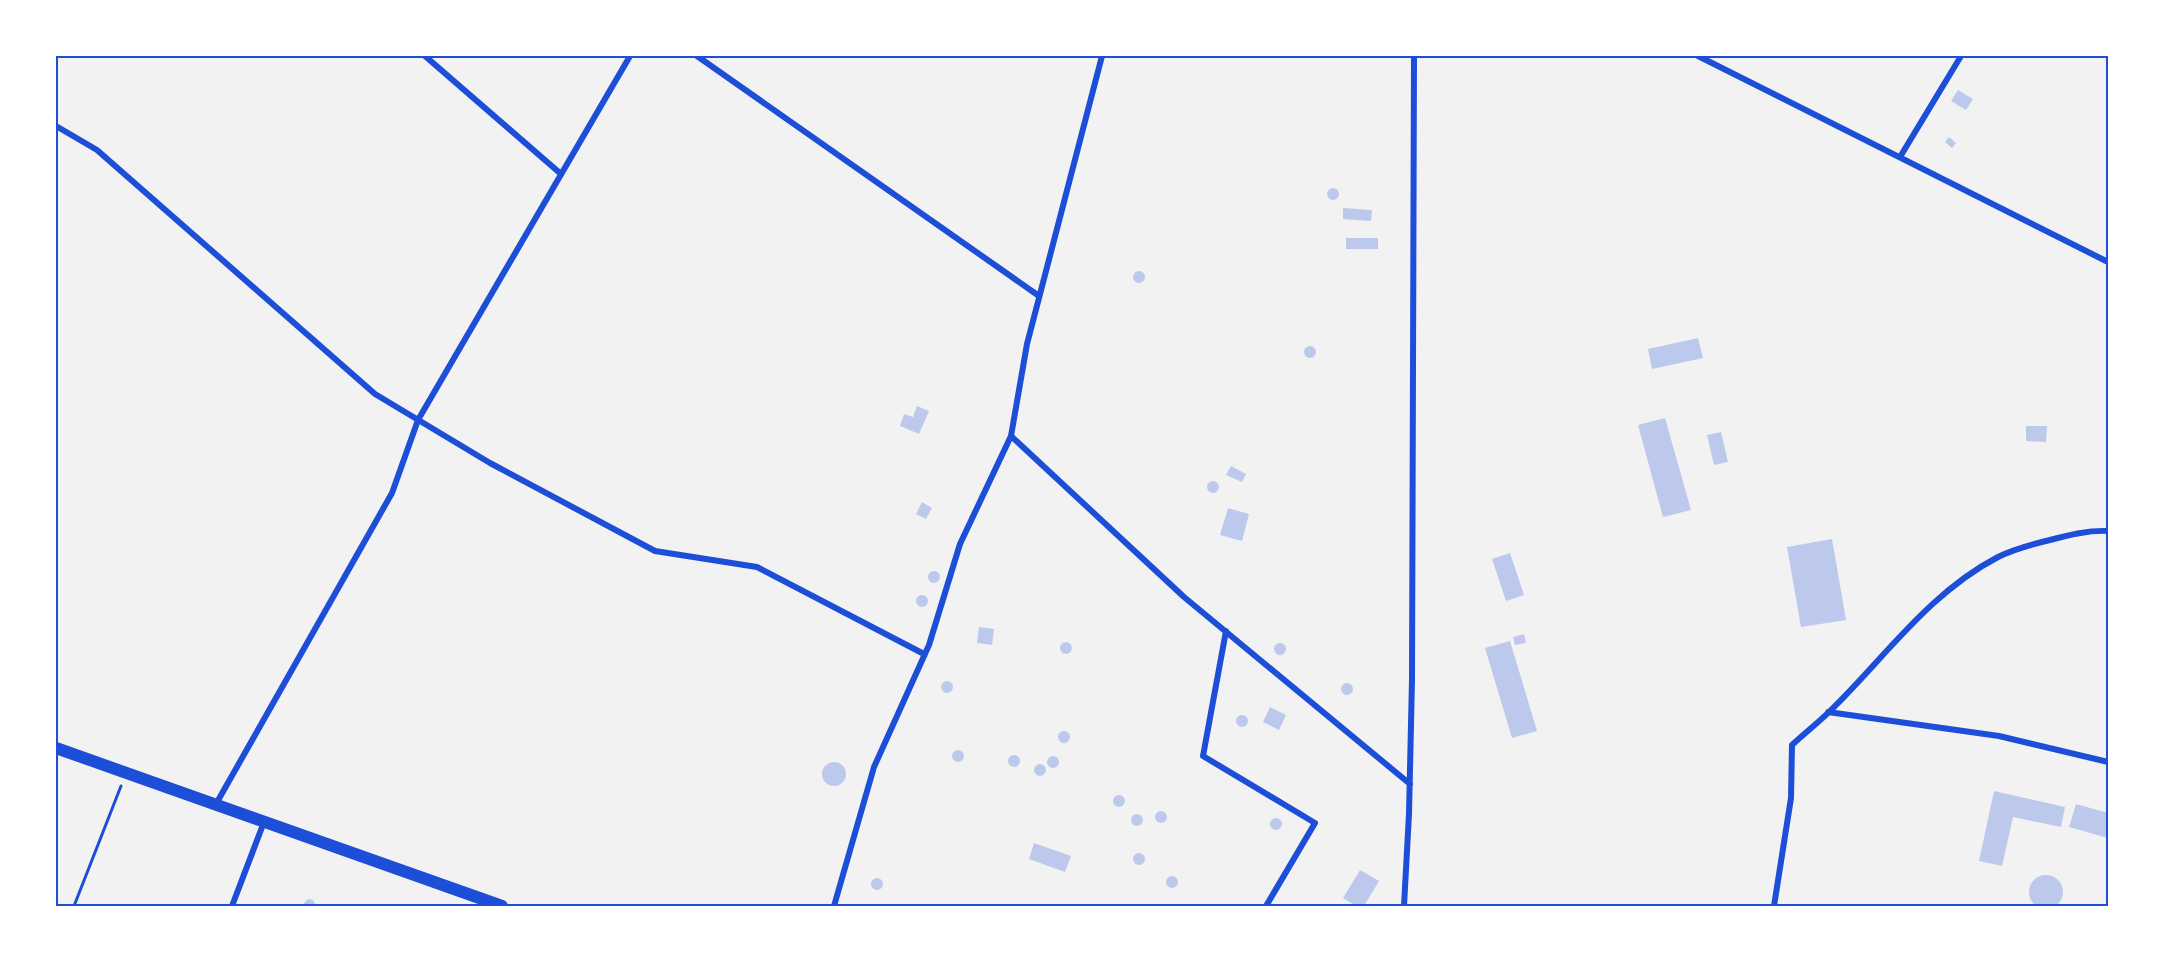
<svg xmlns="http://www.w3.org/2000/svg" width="2164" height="962" font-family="'Public Sans',sans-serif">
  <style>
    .building { fill: #bdc9ec }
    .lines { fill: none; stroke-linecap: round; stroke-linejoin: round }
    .path { stroke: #1d4ed8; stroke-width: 3 }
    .minor { stroke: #1d4ed8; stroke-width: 6 }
    .secondary { stroke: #1d4ed8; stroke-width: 12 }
    .neatline { fill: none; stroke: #1d4ed8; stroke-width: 2 }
  </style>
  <rect width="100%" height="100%" fill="#f2f2f2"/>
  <path class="building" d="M1958 90 1973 99 1966 110 1951 101Z
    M1949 137 1956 143 1952 148 1945 142Z
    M1327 194a6 6 0 1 1 12 0a6 6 0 1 1-12 0Z
    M1343 208 1372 210 1371 221 1343 219Z
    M1346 238H1378V249H1346Z
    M1133 277a6 6 0 1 1 12 0a6 6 0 1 1-12 0Z
    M1698 338 1703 358 1652 369 1648 349Z
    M1304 352a6 6 0 1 1 12 0a6 6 0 1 1-12 0Z
    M917 406 929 411 919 434 900 426 904 414 913 417Z
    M1665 418 1691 510 1663 517 1638 425Z
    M2026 426H2047L2046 442 2026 441Z
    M1721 432 1728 462 1714 465 1707 435Z
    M1231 466 1246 474 1242 482 1226 475Z
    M1207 487a6 6 0 1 1 12 0a6 6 0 1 1-12 0Z
    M922 502 932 508 926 519 916 514Z
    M1228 508 1249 514 1242 541 1220 535Z
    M1832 539 1846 620 1801 627 1787 547Z
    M1510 553 1524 595 1506 601 1492 559Z
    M928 577a6 6 0 1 1 12 0a6 6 0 1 1-12 0Z
    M916 601a6 6 0 1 1 12 0a6 6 0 1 1-12 0Z
    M979 627 994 629 992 645 977 643Z
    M1524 634 1526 643 1515 645 1513 637Z
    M1510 641 1537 731 1512 738 1485 648Z
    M1060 648a6 6 0 1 1 12 0a6 6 0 1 1-12 0Z
    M1274 649a6 6 0 1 1 12 0a6 6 0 1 1-12 0Z
    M941 687a6 6 0 1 1 12 0a6 6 0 1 1-12 0Z
    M1341 689a6 6 0 1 1 12 0a6 6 0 1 1-12 0Z
    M1270 707 1286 715 1279 730 1263 722Z
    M1236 721a6 6 0 1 1 12 0a6 6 0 1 1-12 0Z
    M1058 737a6 6 0 1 1 12 0a6 6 0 1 1-12 0Z
    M952 756a6 6 0 1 1 12 0a6 6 0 1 1-12 0Z
    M1008 761a6 6 0 1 1 12 0a6 6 0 1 1-12 0Z
    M1047 762a6 6 0 1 1 12 0a6 6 0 1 1-12 0Z
    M822 774a12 12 0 1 1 24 0a12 12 0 1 1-24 0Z
    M1034 770a6 6 0 1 1 12 0a6 6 0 1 1-12 0Z
    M1994 791 2065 807 2061 827 2013 817 2002 866 1979 861Z
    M1113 801a6 6 0 1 1 12 0a6 6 0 1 1-12 0Z
    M2076 804 2108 813V838L2069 827Z
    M1155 817a6 6 0 1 1 12 0a6 6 0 1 1-12 0Z
    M1131 820a6 6 0 1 1 12 0a6 6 0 1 1-12 0Z
    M1270 824a6 6 0 1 1 12 0a6 6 0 1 1-12 0Z
    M1034 843 1071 856 1065 872 1029 859Z
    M1133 859a6 6 0 1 1 12 0a6 6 0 1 1-12 0Z
    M1360 870 1379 881 1364 906H1356L1343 898Z
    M2029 892a17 17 0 1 1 34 0a17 17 0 1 1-34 0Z
    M1166 882a6 6 0 1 1 12 0a6 6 0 1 1-12 0Z
    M871 884a6 6 0 1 1 12 0a6 6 0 1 1-12 0Z
    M308 899 313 900 316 906H304V903Z"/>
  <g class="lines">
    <path class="path" d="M74 906 121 786"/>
    <path class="minor" d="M425 56 561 174
      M697 56 1039 296
      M1102 56 1027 344 1011 436 1184 597 1410 784
      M1698 56 2108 262
      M56 126 97 150 375 394 490 463 655 551 757 567 924 654
      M1900 157 1961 56
      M1226 631 1203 756 1315 823 1266 906
      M1828 712 1999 736 2108 762
      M216 804 392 493 418 420 630 56
      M232 906 264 822
      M834 906 874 767 929 645 960 544 1011 436
      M1404 906 1409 814 1412 679 1414 56
      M1774 906 1791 798 1792 745C1807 731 1823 719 1836 705 1888 653 1931 592 1998 557 2014 549 2033 544 2050 540 2069 535 2089 530 2108 531"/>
    <path class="secondary" d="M56 748 502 906"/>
  </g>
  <rect width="2164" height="962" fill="none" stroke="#ffffff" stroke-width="114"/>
  <rect x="57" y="57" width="2050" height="848" class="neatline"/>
</svg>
